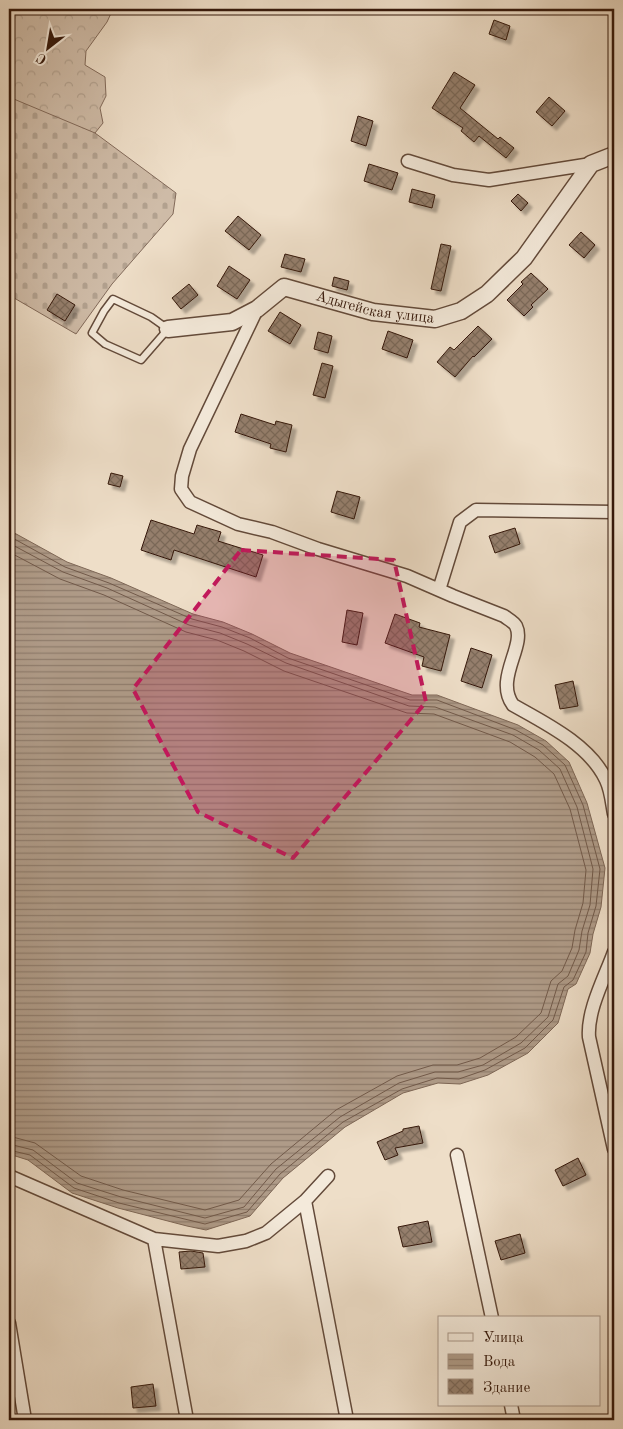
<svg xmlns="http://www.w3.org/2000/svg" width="623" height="1429" font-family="'Old Standard TT',serif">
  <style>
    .forest { fill: url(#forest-crowns); stroke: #826a5a }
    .cemetery { fill: url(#cemetery-stones); stroke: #826a5a }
    .water { fill: url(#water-rules); stroke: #7e6756 }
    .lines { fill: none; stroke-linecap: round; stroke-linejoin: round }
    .shore { stroke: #725a4a; stroke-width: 1 }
    .building { fill: url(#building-cross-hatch); stroke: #35180b; filter: url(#shadow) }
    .service-casing { stroke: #634a3a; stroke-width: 9 }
    .minor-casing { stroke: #634a3a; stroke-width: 15 }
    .tertiary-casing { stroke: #634a3a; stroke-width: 19 }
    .service { stroke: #f4eadb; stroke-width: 6 }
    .minor { stroke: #f4eadb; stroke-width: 12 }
    .tertiary { stroke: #f4eadb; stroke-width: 16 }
    .marked { fill: #c2185b; fill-opacity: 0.2; stroke: #c2185b; stroke-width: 4; stroke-dasharray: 10 6; stroke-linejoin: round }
    .labels { text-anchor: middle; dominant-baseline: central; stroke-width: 4; stroke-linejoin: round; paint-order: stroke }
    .street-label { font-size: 15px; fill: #35180b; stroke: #f4eadb }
  </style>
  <defs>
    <pattern id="forest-crowns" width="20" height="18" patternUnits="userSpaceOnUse" patternTransform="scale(1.25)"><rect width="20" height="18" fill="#cfbca8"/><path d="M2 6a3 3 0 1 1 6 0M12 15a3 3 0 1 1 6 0" fill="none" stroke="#b2a18f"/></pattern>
    <pattern id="cemetery-stones" width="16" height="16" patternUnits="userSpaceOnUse" patternTransform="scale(1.25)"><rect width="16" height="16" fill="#cfbca8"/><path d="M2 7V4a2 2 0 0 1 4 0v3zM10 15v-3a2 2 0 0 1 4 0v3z" fill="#b2a18f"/></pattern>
    <pattern id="water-rules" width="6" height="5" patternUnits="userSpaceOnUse" patternTransform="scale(1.25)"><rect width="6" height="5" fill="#af9b88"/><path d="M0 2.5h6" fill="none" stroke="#8f7d6d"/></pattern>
    <pattern id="building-cross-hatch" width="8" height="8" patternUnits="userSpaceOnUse" patternTransform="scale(1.25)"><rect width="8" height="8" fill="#957f6d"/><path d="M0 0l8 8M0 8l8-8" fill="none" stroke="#7a6758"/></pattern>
    <filter id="shadow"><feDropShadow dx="4.5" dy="4.5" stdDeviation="1" flood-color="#0004"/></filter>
  </defs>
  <rect width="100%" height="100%" fill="#eedec8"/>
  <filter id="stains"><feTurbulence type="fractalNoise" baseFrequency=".004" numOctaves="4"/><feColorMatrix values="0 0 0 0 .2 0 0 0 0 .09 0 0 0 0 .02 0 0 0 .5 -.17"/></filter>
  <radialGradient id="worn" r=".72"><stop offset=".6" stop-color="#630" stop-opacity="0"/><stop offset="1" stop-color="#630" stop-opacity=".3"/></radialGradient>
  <path class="forest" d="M9 9H113L107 22 86 51 85 65 105 77 106 96 100 108 103 123 95 133 9 154Z"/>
  <path class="cemetery" d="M9 97 95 133 176 193 173 214 112 284 76 334 9 295Z"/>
  <path class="water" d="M9 530 67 562 111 578 193 614 223 622 252 634 290 653 412 695H437L518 725 546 741 569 762 587 803 605 868 601 907 593 934 590 953 576 984 568 989 558 1023 528 1053 488 1075 460 1084 438 1083 403 1093 345 1127 283 1178 250 1216 206 1230 187 1226 118 1208 72 1193 28 1160 9 1154Z"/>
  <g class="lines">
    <path class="shore" d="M9 536 65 567 109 583 192 619 222 627 250 638 288 658 410 700H437L516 730 543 745 565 765 583 805 600 869 596 906 588 933 586 952 573 980 564 987 553 1020 525 1048 485 1070 459 1079 437 1078 402 1089 343 1122 280 1174 247 1212 205 1224 119 1203 74 1188 30 1155 9 1150
      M9 543 63 572 107 588 189 625 220 633 247 644 286 663 409 706 435 707 513 735 539 750 560 769 577 807 593 869 590 905 582 931 579 950 568 976 558 984 548 1017 521 1043 483 1065 458 1072H435L399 1083 340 1117 276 1169 244 1207 205 1218 121 1197 77 1183 33 1150 9 1144
      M9 552 60 579 104 595 186 632 217 640 244 651 284 671 407 713 434 714 510 742 535 757 554 774 570 809 586 870 583 903 575 930 572 948 562 971 551 981 541 1013 516 1037 480 1058 457 1065H433L397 1076 336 1110 271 1164 239 1200 205 1210 123 1190 81 1176 35 1143 9 1136"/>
  </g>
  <path class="building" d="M494 20 510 26 506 40 489 34Z
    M454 72 475 85 460 108 498 139 500 137 514 148 506 158 479 136 474 142 461 131 463 128 432 108Z
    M549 97 565 111 552 126 536 112Z
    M358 116 373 121 366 146 351 141Z
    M369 164 398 173 392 190 364 181Z
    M412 189 435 195 432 208 409 202Z
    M518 194 528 203 521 211 511 201Z
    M238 216 261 235 249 250 225 231Z
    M581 232 595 245 584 258 569 245Z
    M441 244 451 246 441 291 431 289Z
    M285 254 305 259 301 272 281 267Z
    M229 266 250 280 237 299 217 286Z
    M531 273 548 289 531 305 533 307 524 316 507 300 523 284 521 282Z
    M334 277 349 281 347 290 332 286Z
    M189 284 198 295 181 309 172 298Z
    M57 294 75 305 65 321 47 310Z
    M280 312 301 325 290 344 268 331Z
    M478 326 492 339 474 357 473 356 455 377 437 362 450 347 454 350Z
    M388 331 413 340 407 358 382 349Z
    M318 332 332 336 328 353 314 349Z
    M322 363 333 366 325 398 313 395Z
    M241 414 275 425 276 421 292 425 286 452 270 448 271 444 235 432Z
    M111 473 123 476 120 487 108 484Z
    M337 491 360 497 354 519 331 512Z
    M151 520 194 534 197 525 221 532 218 541 263 555 256 577 174 550 171 560 141 550Z
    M515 528 520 544 495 553 489 536Z
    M347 610 363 613 357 645 342 642Z
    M395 614 420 623 419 627 450 635 441 671 422 666 424 657 385 643Z
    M471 648 492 655 482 688 461 681Z
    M573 681 578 706 560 709 555 685Z
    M419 1126 423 1143 395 1148 398 1155 385 1160 377 1142 403 1131V1129Z
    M578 1158 586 1175 563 1186 555 1170Z
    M428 1221 432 1242 403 1247 398 1227Z
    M520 1234 525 1253 501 1260 495 1241Z
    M191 1251 203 1253 205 1267 181 1269 179 1252Z
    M153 1384 156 1406 133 1408 131 1387Z"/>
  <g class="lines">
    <defs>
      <path id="service" d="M113 299 151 317 168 329 141 360 105 344 92 333 104 311Z"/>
      <path id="minor" d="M408 161 453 175 489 180 591 164
        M257 309 190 449 182 476 181 489 190 502 238 524 272 532 318 549 407 576 453 596 504 616C508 619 514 622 516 626 526 646 494 679 513 705 545 723 590 745 606 780 611 790 612 803 614 814
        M439 590 460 522 476 510 614 512
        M614 952C605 977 587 1010 589 1037L614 1149
        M457 1155 492 1318
        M9 1176 154 1239 218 1246 246 1241 266 1233 305 1201
        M328 1176 305 1201 347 1420
        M154 1239 187 1420
        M9 1323 25 1420
        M511 1405 514 1420"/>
      <g id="tertiary">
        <path id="s1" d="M168 329 232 322 257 309 284 287 373 312 435 319 461 311 487 294 524 258 591 164 614 155"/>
      </g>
    </defs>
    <use href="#service" class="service-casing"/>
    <use href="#minor" class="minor-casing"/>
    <use href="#tertiary" class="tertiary-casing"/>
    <use href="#service" class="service"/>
    <use href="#minor" class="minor"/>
    <use href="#tertiary" class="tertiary"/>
  </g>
  <path class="marked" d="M241 550 394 560 426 702 293 858 198 812 133 689Z"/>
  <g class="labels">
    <g class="street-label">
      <text stroke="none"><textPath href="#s1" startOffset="221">Адыгейская улица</textPath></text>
    </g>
  </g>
  <rect width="623" height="1429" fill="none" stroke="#eedec8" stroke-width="30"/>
  <rect x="10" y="10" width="603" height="1409" fill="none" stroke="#35180b" stroke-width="2.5"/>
  <rect x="15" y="15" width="593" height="1399" fill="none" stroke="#35180b"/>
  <rect x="438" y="1316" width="162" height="90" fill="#f4eadb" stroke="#a89688"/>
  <rect x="448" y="1333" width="25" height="8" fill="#f4eadb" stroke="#a89688"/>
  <text x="483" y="1342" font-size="15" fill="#35180b">Улица</text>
  <rect x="448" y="1354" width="25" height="15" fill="url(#water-rules)" stroke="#a89688"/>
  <text x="483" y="1366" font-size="15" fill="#35180b">Вода</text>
  <rect x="448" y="1379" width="25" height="15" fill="url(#building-cross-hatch)" stroke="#a89688"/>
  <text x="483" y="1392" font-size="15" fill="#35180b">Здание</text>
  <g transform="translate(48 48) rotate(211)" stroke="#f4eadb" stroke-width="4" paint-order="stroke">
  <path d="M0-4L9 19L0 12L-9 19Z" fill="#35180b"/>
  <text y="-8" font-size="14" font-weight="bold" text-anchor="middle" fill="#35180b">С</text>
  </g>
  <rect width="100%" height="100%" filter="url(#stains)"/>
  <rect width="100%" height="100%" fill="url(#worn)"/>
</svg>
